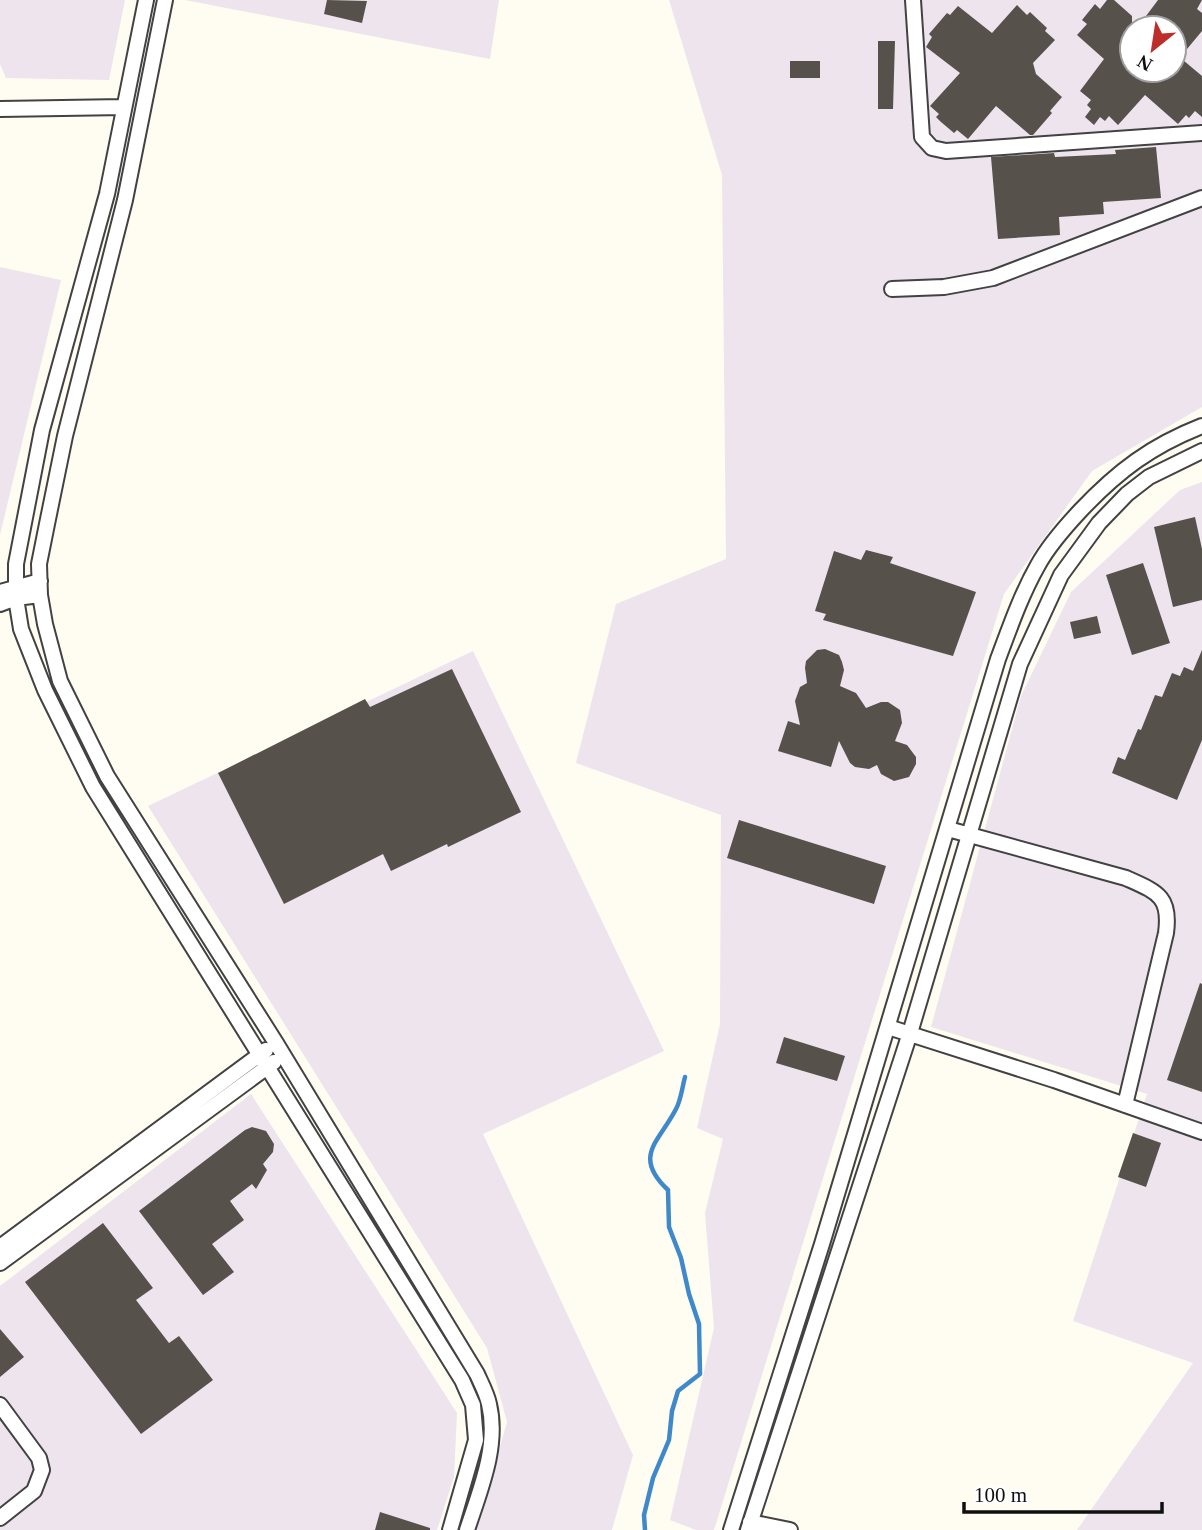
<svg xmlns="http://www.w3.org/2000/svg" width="1202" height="1530" font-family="Georgia,serif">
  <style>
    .industrial { fill: #ede4ed; fill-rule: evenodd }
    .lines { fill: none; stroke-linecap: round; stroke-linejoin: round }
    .stream { stroke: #3f89cb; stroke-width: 4.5 }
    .building { fill: #57514b }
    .minor-casing { stroke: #424242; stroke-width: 18 }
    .minor { stroke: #fff; stroke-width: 14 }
  </style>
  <rect width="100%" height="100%" fill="#fffdf1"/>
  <path class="industrial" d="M0 0H125L109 80 6 78 0 64Z
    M185 0H499L490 59Z
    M669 0H1202V407L1092 471 1004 594 714 1530H696L670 1520 714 1328 705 1213 723 1139 697 1128 720 1024 721 815 576 763 616 604 726 559 722 175ZM1132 28H1174V70H1132Z
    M0 267 61 280 0 535Z
    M1202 482V1530H1077L1193 1363 1073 1321 1147 1094 931 1027 1021 696 1071 592 1180 490Z
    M473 651 664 1051 483 1134 633 1455 612 1530H476L507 1422 487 1348 148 806Z
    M251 1094 457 1413 454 1477 437 1530H0V1286Z"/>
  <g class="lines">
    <path class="stream" d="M645 1530 644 1515 653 1478 669 1440 672 1411 678 1391 700 1374 699 1324 689 1294 681 1258 669 1227 668 1190C632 1156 659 1142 676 1109 681 1100 682 1088 685 1077"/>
  </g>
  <path class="building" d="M327 0 367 1 362 23 324 14Z
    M1107 0H1114L1132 16V70H1174L1183 60 1202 76V117L1195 111 1189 118 1186 115 1178 124 1145 95 1118 125 1109 116 1105 121 1100 117 1094 125 1085 117 1091 109 1087 105 1091 100 1080 91 1104 59 1077 35 1087 24 1082 20 1095 4 1100 9Z
    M1158 0H1202L1197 9 1202 13V31L1182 55 1174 48V28H1150L1143 20Z
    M1017 5 1027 15 1030 12 1047 28 1045 31 1055 40 1033 63 1036 74 1062 97 1050 111 1052 113 1033 135H1030L996 106 968 139 957 130 954 133 941 122 936 117 939 114 930 106 960 73 926 47 932 37 929 34 947 13 950 15 958 6 992 33Z
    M878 41H895L893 109H878Z
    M790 61H820V78H790Z
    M1156 147 1161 198 1103 202 1104 214 1059 217 1060 235 998 239 991 157 1054 153 1055 157 1116 154 1115 150Z
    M1195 517 1202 549V600L1173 607 1154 527Z
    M866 550 893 557 890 563 976 592 953 656 823 620 826 614 815 611 834 551 861 560Z
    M1143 563 1170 643 1132 655 1106 575Z
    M1097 616 1101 633 1074 639 1070 622Z
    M825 649 839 655 842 662 844 670 840 686 856 693 866 708 881 702H888L900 710 902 723 895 741 907 745 916 757V764L909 777 894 781 881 774 877 765 869 769 855 767 850 763 839 741 831 767 778 751 788 721 800 725 795 701 800 687 807 683 805 668 806 661 817 650Z
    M1202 650V740L1177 800 1112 773 1118 757 1125 760 1138 729 1141 730 1155 695 1162 697 1172 673 1180 676 1184 667 1193 671Z
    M452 669 521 812 448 847 447 844 391 871 383 854 284 904 218 773 365 699 370 707Z
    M739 820 886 866 874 904 727 858Z
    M1200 983 1202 984V1092L1167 1080Z
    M784 1037 845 1056 837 1081 776 1063Z
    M252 1127 266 1131 274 1144 273 1152 263 1164 267 1170 256 1189 252 1184 230 1201 244 1220 212 1244 234 1272 203 1295 139 1211 245 1130Z
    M1133 1133 1161 1143 1146 1187 1118 1177Z
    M103 1223 153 1288 136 1300 169 1343 179 1336 213 1380 141 1434 25 1282Z
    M0 1329 24 1357 0 1377Z
    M380 1512 430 1528V1530H375Z"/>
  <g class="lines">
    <defs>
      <path id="minor" d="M146 0 107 194 42 430 16 564V598L21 629 45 690 93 787 462 1380 473 1405 476 1440 450 1530
        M165 0 125 200 65 436 47 524 39 564 40 595 45 624 60 681 107 776 276 1043 477 1374C481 1383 487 1394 489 1404 499 1446 480 1490 467 1530
        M913 0 922 137 932 148 946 151 1202 133
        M0 109 124 107
        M892 289 944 287 993 278 1202 198
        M0 592 40 581
        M0 604 16 598 40 595
        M948 829 1126 878C1157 892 1171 896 1166 933L1125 1105
        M888 1027 1054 1080 1202 1132
        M0 1247 266 1050
        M0 1263 274 1062
        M0 1405 39 1458 42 1470 34 1491 0 1518
        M750 1522 790 1530
        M731 1530 822 1244 998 659C1010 627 1021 595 1038 565 1049 545 1065 527 1081 510 1118 471 1151 446 1202 426
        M748 1530 910 1033 1020 664 1061 575 1099 523 1127 494 1149 477 1202 451"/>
    </defs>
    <use href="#minor" class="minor-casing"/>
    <use href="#minor" class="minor"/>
  </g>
  <g transform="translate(1153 49) rotate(210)"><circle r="33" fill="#ffffff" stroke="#9f9f9f" stroke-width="2"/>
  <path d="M0-5L12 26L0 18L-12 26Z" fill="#bd2d29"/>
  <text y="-10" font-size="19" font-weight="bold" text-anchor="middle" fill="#0f0f0f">N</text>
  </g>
  <path d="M964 1502v10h198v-10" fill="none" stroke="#0f0f0f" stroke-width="3.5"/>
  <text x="974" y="1502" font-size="21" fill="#0f0f0f" stroke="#ffffff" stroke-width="5" paint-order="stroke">100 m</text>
</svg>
